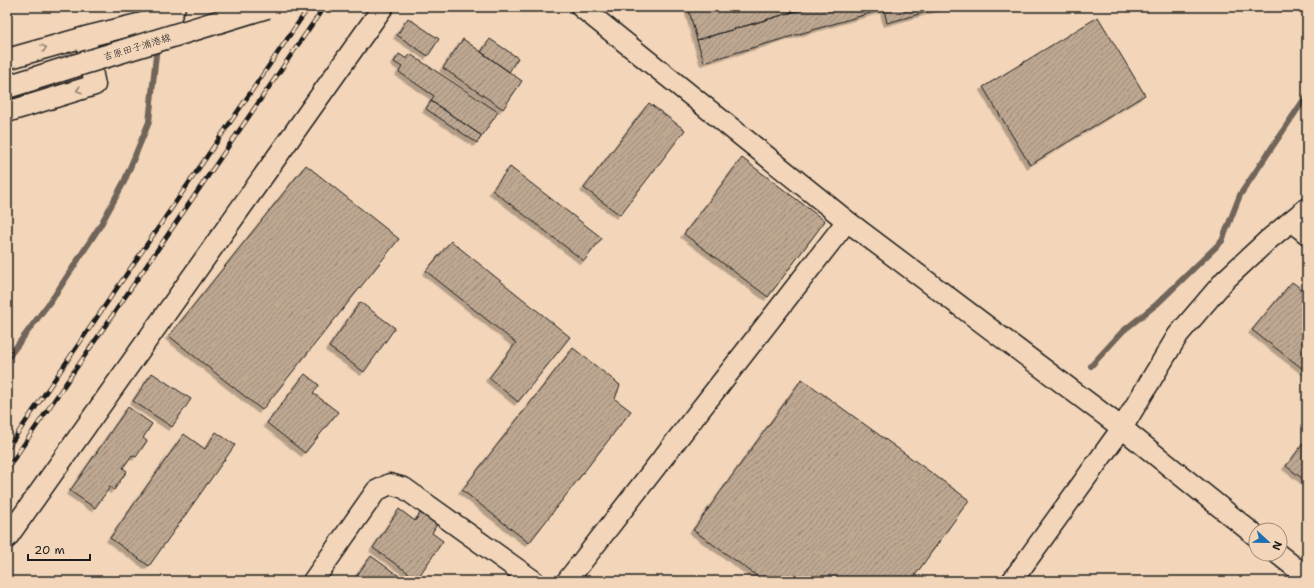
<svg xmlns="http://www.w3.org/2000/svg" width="1314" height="588" font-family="'Shantell Sans','Klee One',sans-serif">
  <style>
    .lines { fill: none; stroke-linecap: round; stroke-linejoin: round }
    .stream { stroke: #71655a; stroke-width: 6 }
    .building { fill: url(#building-hatch); stroke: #1c1c1c; filter: url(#shadow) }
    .minor-casing { stroke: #1c1c1c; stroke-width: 23 }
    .major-casing { stroke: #1c1c1c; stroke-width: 25 }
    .minor { stroke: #f3d6b9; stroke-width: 20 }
    .major { stroke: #f3d6b9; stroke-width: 22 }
    .rail-casing { stroke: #1c1c1c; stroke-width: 4.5 }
    .rail { stroke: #f3d6b9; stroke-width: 3; stroke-dasharray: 9; stroke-linecap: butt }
    .major-bridge-casing { stroke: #1c1c1c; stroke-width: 25; stroke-linecap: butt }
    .major-bridge { stroke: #f3d6b9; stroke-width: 22 }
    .oneway { stroke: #928272 }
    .labels { text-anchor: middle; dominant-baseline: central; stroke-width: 3; stroke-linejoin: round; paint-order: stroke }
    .street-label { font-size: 10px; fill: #1c1c1c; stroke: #f3d6b9 }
  </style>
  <defs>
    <pattern id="building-hatch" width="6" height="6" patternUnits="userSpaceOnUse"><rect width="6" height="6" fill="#bea892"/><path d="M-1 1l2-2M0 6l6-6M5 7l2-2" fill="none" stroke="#9a8876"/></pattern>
    <filter id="shadow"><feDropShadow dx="-3.5" dy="3.5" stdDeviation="0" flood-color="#0004"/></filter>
  </defs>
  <rect width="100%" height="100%" fill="#f3d6b9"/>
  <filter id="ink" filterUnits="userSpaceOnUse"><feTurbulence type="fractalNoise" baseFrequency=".025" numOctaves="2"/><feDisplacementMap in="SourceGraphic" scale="8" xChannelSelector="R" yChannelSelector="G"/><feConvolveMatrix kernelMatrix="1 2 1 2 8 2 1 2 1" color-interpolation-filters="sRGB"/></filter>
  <g filter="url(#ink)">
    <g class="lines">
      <path class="stream" d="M7 359 55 295 100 226 124 182 149 122 157 45
        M1091 366 1123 331 1157 304 1222 241 1240 195 1307 95"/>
    </g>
    <path class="building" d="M688 7H810L697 40Z
      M810 7H944L887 23 884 9 704 62 697 40Z
      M1098 17 1145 95 1030 165 983 87Z
      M408 18 439 39 428 56 397 35Z
      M463 39 522 81 503 109 443 68Z
      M490 39 518 58 509 72 481 52Z
      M399 54 407 59 410 54 498 112 482 136 431 101 434 96 399 72 402 67 394 62Z
      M431 101 482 136 477 143 426 109Z
      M649 103 685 130 620 215 584 188Z
      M742 158 825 221 768 297 684 234Z
      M306 165 399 239 262 410 169 336Z
      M510 167 602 238 584 261 492 190Z
      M451 241 570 337 518 402 489 378 516 343 426 271Z
      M1292 282 1307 293V372L1252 330Z
      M360 302 395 328 364 372 329 347Z
      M573 348 620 385 615 399 631 411 529 543 462 490Z
      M152 373 191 399 172 427 133 401Z
      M305 374 319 385 313 393 338 412 305 453 267 423Z
      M802 379 969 500 911 581H764L693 530Z
      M128 407 152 424 143 438 147 441 136 457 132 455 123 468 127 471 114 490 110 487 95 508 70 491Z
      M216 432 235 445 149 566 110 538 184 434 205 449Z
      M1307 439V482L1286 466Z
      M399 509 415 521 420 513 437 524 432 533 443 541 417 579 373 548Z
      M371 556 406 581H353Z"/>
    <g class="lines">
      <defs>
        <path id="minor" d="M581 7 847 221 1122 428 1256 536
          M7 59 85 37 171 16 175 7
          M7 112 95 85 87 46
          M1291 221 1307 234
          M7 538 383 7
          M1278 554 1307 577
          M313 581 376 491 390 484 404 488 534 581
          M567 581 847 221
          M1012 581 1122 428 1178 335 1225 280 1268 240 1307 208"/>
        <path id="major" d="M7 87 74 66"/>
      </defs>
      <use href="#minor" class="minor-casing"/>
      <use href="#major" class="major-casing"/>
      <use href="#minor" class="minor"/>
      <use href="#major" class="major"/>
      <defs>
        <path id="rail" d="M7 449 309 7
          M7 469 324 7"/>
      </defs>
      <use href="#rail" class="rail-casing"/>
      <use href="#rail" class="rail"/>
      <defs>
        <path id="major-bridge" d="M74 66 267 7"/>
      </defs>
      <use href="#major-bridge" class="major-bridge-casing"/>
      <use href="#major-bridge" class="major-bridge"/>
    </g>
    <defs><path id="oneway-chevron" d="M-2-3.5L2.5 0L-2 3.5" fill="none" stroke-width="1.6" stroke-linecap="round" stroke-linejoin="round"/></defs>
    <g class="oneway">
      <use href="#oneway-chevron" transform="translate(44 48) rotate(-16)"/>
      <use href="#oneway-chevron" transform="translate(79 90) rotate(163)"/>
    </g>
  </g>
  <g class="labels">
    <g class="street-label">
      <text transform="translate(137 47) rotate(-17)">吉原田子浦港線</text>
    </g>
  </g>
  <rect width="1314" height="588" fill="none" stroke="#f3d6b9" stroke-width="24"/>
  <rect x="12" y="12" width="1290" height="564" fill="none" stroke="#1c1c1c" stroke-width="1.5" filter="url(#ink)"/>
  <g transform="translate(1268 542) rotate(112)"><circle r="19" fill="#f3d6b9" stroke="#9d8c7a"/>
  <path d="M0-3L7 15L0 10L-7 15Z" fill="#1f6fb2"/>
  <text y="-6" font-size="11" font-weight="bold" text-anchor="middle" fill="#1c1c1c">N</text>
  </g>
  <path d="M28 554v6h62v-6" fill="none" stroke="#1c1c1c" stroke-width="2"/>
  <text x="34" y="554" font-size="12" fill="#1c1c1c" stroke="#f3d6b9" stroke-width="3" paint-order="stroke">20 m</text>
</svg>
